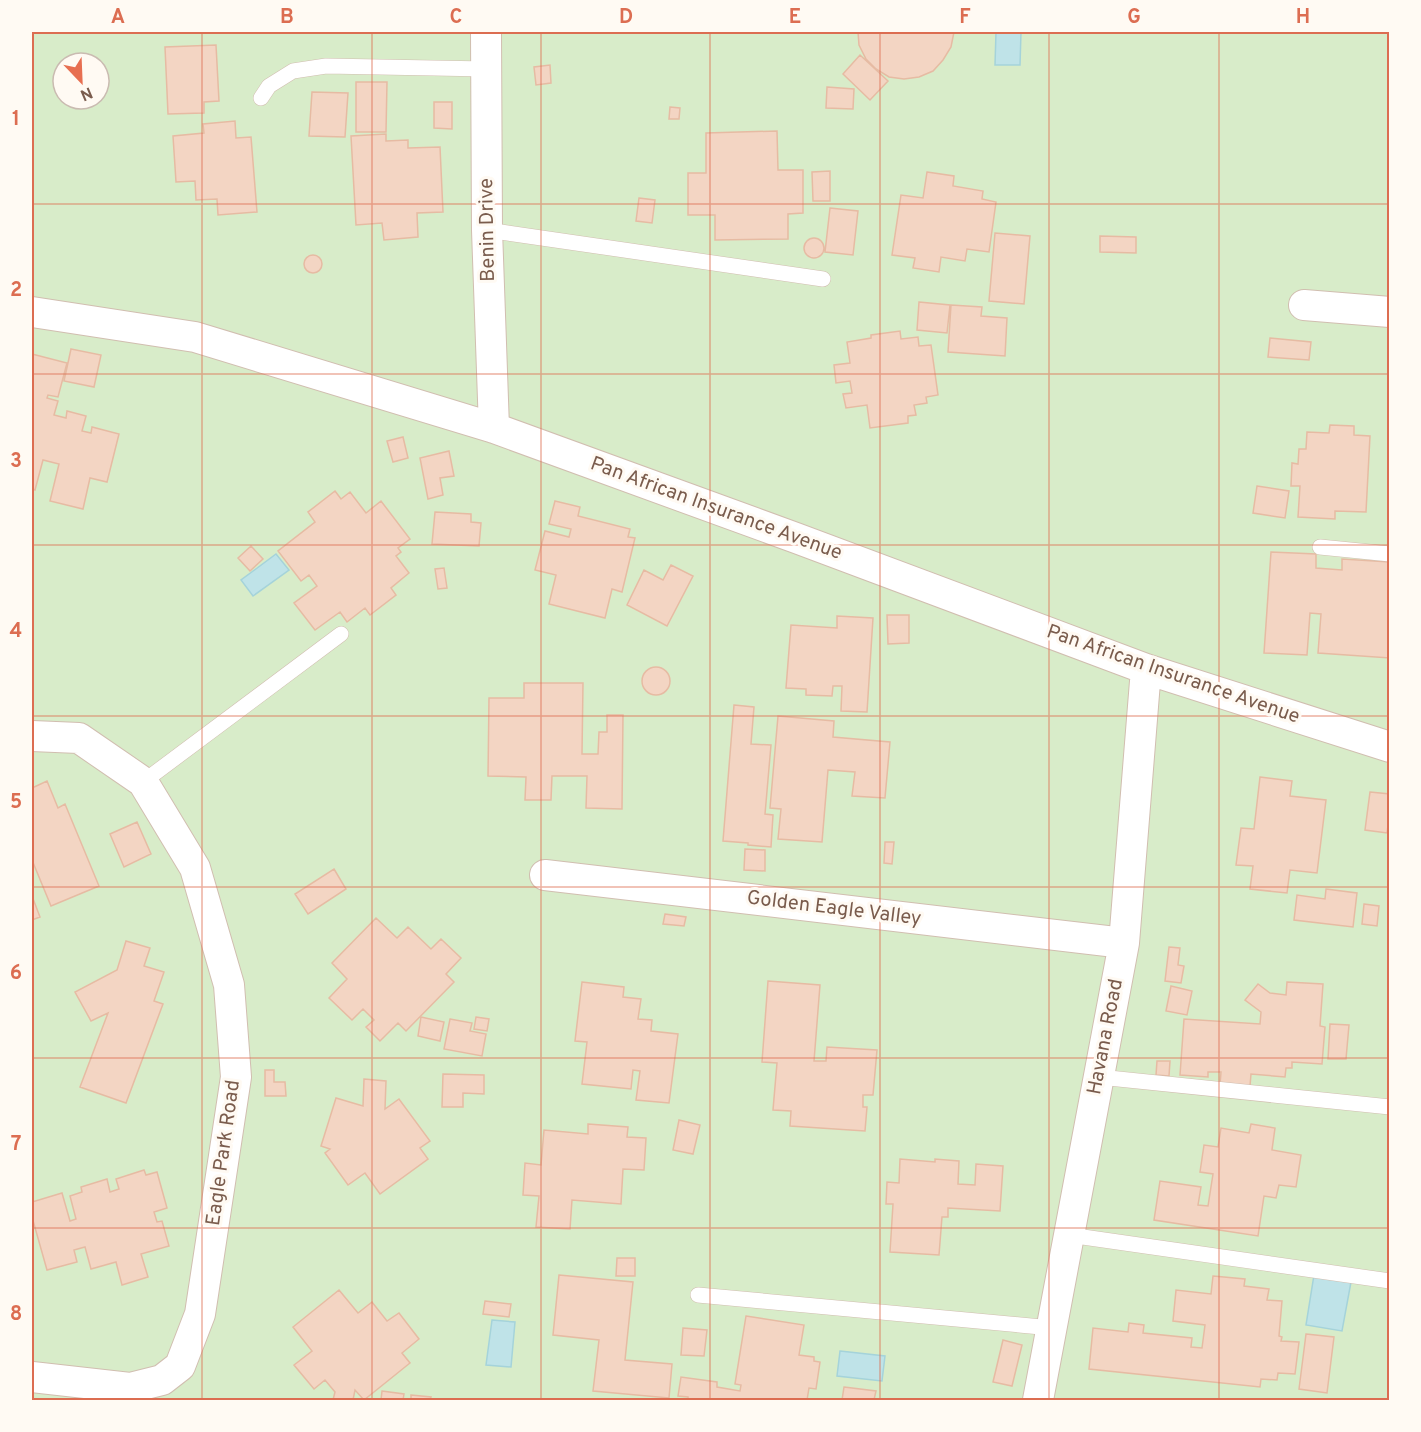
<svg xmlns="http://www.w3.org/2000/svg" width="1421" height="1432" font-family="Overpass,sans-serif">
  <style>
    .green { fill: #d8ecc9; fill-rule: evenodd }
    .water { fill: #bfe3e8; stroke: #a5d3da; stroke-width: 1.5 }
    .building { fill: #f3d5c3; stroke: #e6bba3; stroke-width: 1.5 }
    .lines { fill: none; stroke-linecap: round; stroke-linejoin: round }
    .service-casing { stroke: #d1beb0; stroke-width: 16 }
    .minor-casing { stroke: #d1beb0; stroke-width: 32 }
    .service { stroke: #fff; stroke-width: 15 }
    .minor { stroke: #fff; stroke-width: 30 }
    .grid { fill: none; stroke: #dc6d51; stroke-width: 1.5; stroke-opacity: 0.55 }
    .labels { text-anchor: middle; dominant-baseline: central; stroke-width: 6; stroke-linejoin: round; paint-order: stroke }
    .street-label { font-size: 20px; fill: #7a5c4d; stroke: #fffaf3 }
    .neatline { fill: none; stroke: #dc6d51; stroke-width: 2 }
    .grid-label { font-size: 20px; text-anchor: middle; font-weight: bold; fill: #dc6d51 }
  </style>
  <rect width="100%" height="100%" fill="#fdf6ec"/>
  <path class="green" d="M32 32H1389V1400H32ZM63 63H99V99H63Z"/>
  <path class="water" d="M996 32H1021L1020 65H995Z
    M276 554 289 570 253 596 241 580Z
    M1314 1275 1351 1282 1342 1331 1306 1325Z
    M492 1320 515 1322 511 1367 486 1365Z
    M840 1351 885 1356 882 1381 837 1376Z"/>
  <path class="building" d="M858 32H954L951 47 943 60 933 71 919 77 904 79 889 77 876 69 866 59 859 45Z
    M216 45 219 101 204 102V113L168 114 165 47Z
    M860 55 888 81 870 100 843 74Z
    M550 65 551 83 536 85 534 67Z
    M356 82H387L386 132H356Z
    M827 87 854 89 853 109 826 108Z
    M312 92 348 93 345 137 309 136Z
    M434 102H452V129L434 128Z
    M670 107 680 108 679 119H669Z
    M235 121 236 138 251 137 257 212 218 215 217 199 196 200 195 181 176 182 173 136 204 133 203 124Z
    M777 131 778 170H803V213L788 214V239L715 240V215H688V173H706V133Z
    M386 134V141L408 140V148L440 147 443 212 417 213 418 237 384 240 382 223 356 225 351 136Z
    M830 171V201H813L812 172Z
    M927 172 954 176 953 186 983 191 982 199 996 202 989 252 967 249 965 261 941 257 939 272 913 268 915 258 892 255 901 195 923 198Z
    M639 198 655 200 652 223 636 221Z
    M830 208 858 211 853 255 825 252Z
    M995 233 1030 236 1024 304 989 301Z
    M1100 236 1136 237V253L1100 252Z
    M804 248a10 10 0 1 1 20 0a10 10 0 1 1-20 0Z
    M304 264a9 9 0 1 1 18 0a9 9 0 1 1-18 0Z
    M919 302 950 305 947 333 917 330Z
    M951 305 982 307 981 316 1007 318 1005 356 948 352Z
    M900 331 901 339 918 337 919 346 931 345 938 395 926 397 927 403 914 405 916 415 908 416V423L870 428 867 405 846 408 843 394 852 393 850 381 836 383 834 365 850 363 847 342 871 338V335Z
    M1270 338 1311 342 1309 360 1268 357Z
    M71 349 101 355 94 387 64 381Z
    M32 354 67 363 58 397 48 395 47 398 58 401 54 415 66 418 67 411 86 416 82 431 91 433 92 427 119 434 107 482 90 478 83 509 50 501 59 464 43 460 35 490 32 489Z
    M1330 425 1354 426V435L1370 436 1366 512 1335 511V519L1298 517 1300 486H1291L1292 463 1298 464 1299 449H1306L1307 432 1329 433Z
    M403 437 408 458 393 462 387 441Z
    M449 451 454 476 440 478 443 495 428 499 420 458Z
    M1257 486 1289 491 1285 518 1253 513Z
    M335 491 341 499 350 492 366 513 381 501 410 539 398 548 401 552 396 556 409 573 391 588 396 595 370 615 365 608 347 622 340 612 315 630 294 603 317 586 309 575 301 581 278 551 315 522 308 512Z
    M555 501 580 507 578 516 630 529 628 537 635 538 622 592 612 589 605 618 549 604 556 575 535 570 545 531 569 537 571 529 549 524Z
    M435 512 471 514V522L481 523 479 546 432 544Z
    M251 546 263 559 250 571 238 558Z
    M1271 552 1316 554V568L1342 570V559L1390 562V658L1318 653 1321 614 1310 613 1307 655 1264 653Z
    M671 565 693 576 667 626 627 605 644 570 663 580Z
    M444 568 447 588 438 589 435 569Z
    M887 615H909V643L888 644Z
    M837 616 873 618 867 712 841 711 842 686H833L832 696 806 695V689L786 688 791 625 837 628Z
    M642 681a14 14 0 1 1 28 0a14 14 0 1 1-28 0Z
    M524 683H583L582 754H598L599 732H607V715H623L622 809 586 808 587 776H552L551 800H525L526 777 488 776 489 698H524Z
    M734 705 754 707 751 744 771 745 765 814 773 815 771 847 748 845V843L723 841Z
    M778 716 834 721 833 737 890 742 885 798 852 796 855 772 828 770 822 842 778 839 781 809 770 808Z
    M1260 777 1292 781 1290 796 1326 800 1317 873 1290 870 1287 893 1250 889 1253 866 1236 865 1241 828 1254 829Z
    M47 781 58 808 65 804 99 886 51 906 32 860V788Z
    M1370 792 1390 794V810L1387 833 1365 830Z
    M137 822 151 854 124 867 110 834Z
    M885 842H894L892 864 884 863Z
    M745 849 765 850V871L744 870Z
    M334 869 346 889 308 914 295 894Z
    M1326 889 1357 893 1353 927 1294 920 1297 895 1325 899Z
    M32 896 40 917 32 920Z
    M1364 904 1379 906 1377 926 1362 924Z
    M665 914 686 917 684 926 663 924Z
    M376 918 397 938 408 927 431 949 441 939 461 958 446 974 454 982 406 1031 398 1023 380 1041 366 1027 374 1020 363 1009 352 1020 329 998 347 979 332 963Z
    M126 941 150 948 144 966 164 972 154 1001 163 1004 126 1103 80 1087 108 1013 91 1021 75 992 117 970Z
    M1169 947 1180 948 1178 965 1184 966 1181 983 1165 981Z
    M768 981 820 985 814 1061H826L827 1047 877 1050 873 1095H863V1107H867L865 1131 790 1126 791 1111 773 1110 777 1063 762 1062Z
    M582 982 624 987 623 997 641 999 638 1019 652 1020 651 1031 678 1034 669 1103 636 1100 640 1071 633 1070 631 1089 582 1084 587 1042 575 1041Z
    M1287 982 1323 984 1320 1026 1325 1027 1322 1064 1292 1062V1068H1286L1285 1077 1251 1074 1250 1086 1220 1085 1221 1072H1208V1077L1180 1075 1184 1019 1260 1024 1261 1012 1245 1000 1258 984 1270 993 1286 995Z
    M1171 986 1192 991 1187 1015 1166 1011Z
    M421 1017 444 1022 440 1041 418 1036Z
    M476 1017 489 1019 487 1031 474 1029Z
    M450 1019 472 1023 470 1031 486 1034 482 1056 444 1049Z
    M1330 1024 1349 1025 1346 1059H1328Z
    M1157 1061H1170L1169 1076 1156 1075Z
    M265 1070H274V1082H285L286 1096H265Z
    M443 1074 484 1075V1094L463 1093V1107H442Z
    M364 1079 386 1081 385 1109 399 1099 430 1141 420 1148 428 1159 380 1194 365 1173 348 1185 325 1153 330 1149 321 1146 336 1098 363 1106Z
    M679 1120 700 1125 693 1154 673 1150Z
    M588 1124 628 1127 627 1137 646 1138 644 1170 623 1169 621 1204 572 1200 570 1229 536 1227 539 1196 523 1195 525 1163 541 1165 544 1130 588 1134Z
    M1251 1124 1275 1128 1272 1150 1301 1155 1296 1187 1279 1185 1276 1198 1264 1196 1258 1236 1154 1220 1160 1181 1201 1187 1198 1205 1208 1206 1213 1174 1200 1172 1204 1145 1218 1147 1221 1128 1249 1133Z
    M900 1159 935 1162V1159L959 1161 958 1184 975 1185 976 1164 1003 1166 1000 1211 948 1208V1217H942L939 1255 890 1252 893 1204H886L887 1182 899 1183Z
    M144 1170 146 1175 157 1172 167 1208 154 1212 157 1222 162 1221 169 1246 141 1254 148 1277 122 1285 116 1262 91 1269 85 1247 74 1250 77 1262 47 1270 32 1217V1202L62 1193 70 1221 76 1219 70 1196 82 1192 81 1187 107 1179 110 1192 119 1189 116 1179Z
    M617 1258H635V1276H616Z
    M559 1275 633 1282 625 1360 672 1364 669 1398 593 1391 599 1340 553 1335Z
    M1213 1276 1245 1279 1244 1286 1269 1289 1267 1300 1282 1301 1279 1336 1282 1337 1281 1341 1299 1342 1295 1374 1278 1373 1277 1380 1261 1379 1260 1387 1089 1369 1093 1328 1128 1332 1129 1323 1144 1325 1143 1333 1192 1338 1191 1347 1202 1348 1205 1325 1173 1321 1176 1290 1211 1294Z
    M339 1290 358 1313 372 1302 387 1321 399 1313 419 1339 402 1353 410 1363 364 1400 355 1390 353 1400H333L335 1392 325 1380 314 1389 294 1365 312 1351 293 1327Z
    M485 1301 511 1304 509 1317 483 1314Z
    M746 1316 804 1325 799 1355 814 1357V1361L820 1362 816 1389 809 1388 807 1400H688V1397L678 1396 681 1377 717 1382V1387L740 1391 741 1385 735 1384Z
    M683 1328 707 1330 704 1356 681 1355Z
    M1306 1334 1334 1337 1327 1393 1299 1389Z
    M1003 1340 1022 1345 1012 1386 993 1382Z
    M844 1387 876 1391 874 1400H842Z
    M382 1391 404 1394 403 1400H381Z
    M411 1395 431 1397 430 1400H411Z"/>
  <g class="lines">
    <defs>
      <path id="service" d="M261 98 269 86 293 71 326 66 487 69
        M487 230 823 279
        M1320 547 1390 554
        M143 782 341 634
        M1099 1077 1390 1107
        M1069 1235 1390 1281
        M698 1295 1052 1328"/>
      <path id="minor" d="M486 32 487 230 494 428
        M1304 305 1390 312
        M32 312 195 337 494 428 796 538 1146 669 1390 747
        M32 736 79 738 143 782 195 868 229 985 236 1077 200 1314 180 1366 162 1380 130 1388 32 1377
        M545 875 1124 943
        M1038 1400 1124 943 1146 669"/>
    </defs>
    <use href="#service" class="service-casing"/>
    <use href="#minor" class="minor-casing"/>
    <use href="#service" class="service"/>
    <use href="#minor" class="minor"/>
  </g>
  <path class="grid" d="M202 32V1400M372 32V1400M541 32V1400M710 32V1400M880 32V1400M1049 32V1400M1219 32V1400M32 204H1390M32 374H1390M32 545H1390M32 716H1390M32 887H1390M32 1058H1390M32 1228H1390"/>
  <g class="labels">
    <g class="street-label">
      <text transform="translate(488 230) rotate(-91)">Benin Drive</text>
      <text transform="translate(716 509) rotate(20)">Pan African Insurance Avenue</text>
      <text transform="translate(1173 675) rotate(19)">Pan African Insurance Avenue</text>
      <text transform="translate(834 909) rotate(7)">Golden Eagle Valley</text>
      <text transform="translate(1106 1037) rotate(-79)">Havana Road</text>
      <text transform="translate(224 1153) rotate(-82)">Eagle Park Road</text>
    </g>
  </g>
  <rect width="1421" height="1432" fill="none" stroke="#fffaf3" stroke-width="66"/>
  <g transform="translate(81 81) rotate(157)"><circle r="28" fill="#fffaf3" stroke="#cabbb1" stroke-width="1.5"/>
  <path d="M0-4.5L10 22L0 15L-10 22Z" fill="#e76f51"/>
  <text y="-9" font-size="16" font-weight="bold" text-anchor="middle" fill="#7a5c4d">N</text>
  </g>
  <rect x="33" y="33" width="1355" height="1366" class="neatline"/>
  <g class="grid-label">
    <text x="118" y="23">A</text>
    <text x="287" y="23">B</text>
    <text x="456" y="23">C</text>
    <text x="626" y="23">D</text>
    <text x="795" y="23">E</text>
    <text x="965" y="23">F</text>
    <text x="1134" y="23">G</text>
    <text x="1303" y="23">H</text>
    <text x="16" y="125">1</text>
    <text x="16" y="296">2</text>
    <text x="16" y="467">3</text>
    <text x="16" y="637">4</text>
    <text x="16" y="808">5</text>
    <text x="16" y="979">6</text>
    <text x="16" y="1150">7</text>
    <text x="16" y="1320">8</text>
  </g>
</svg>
